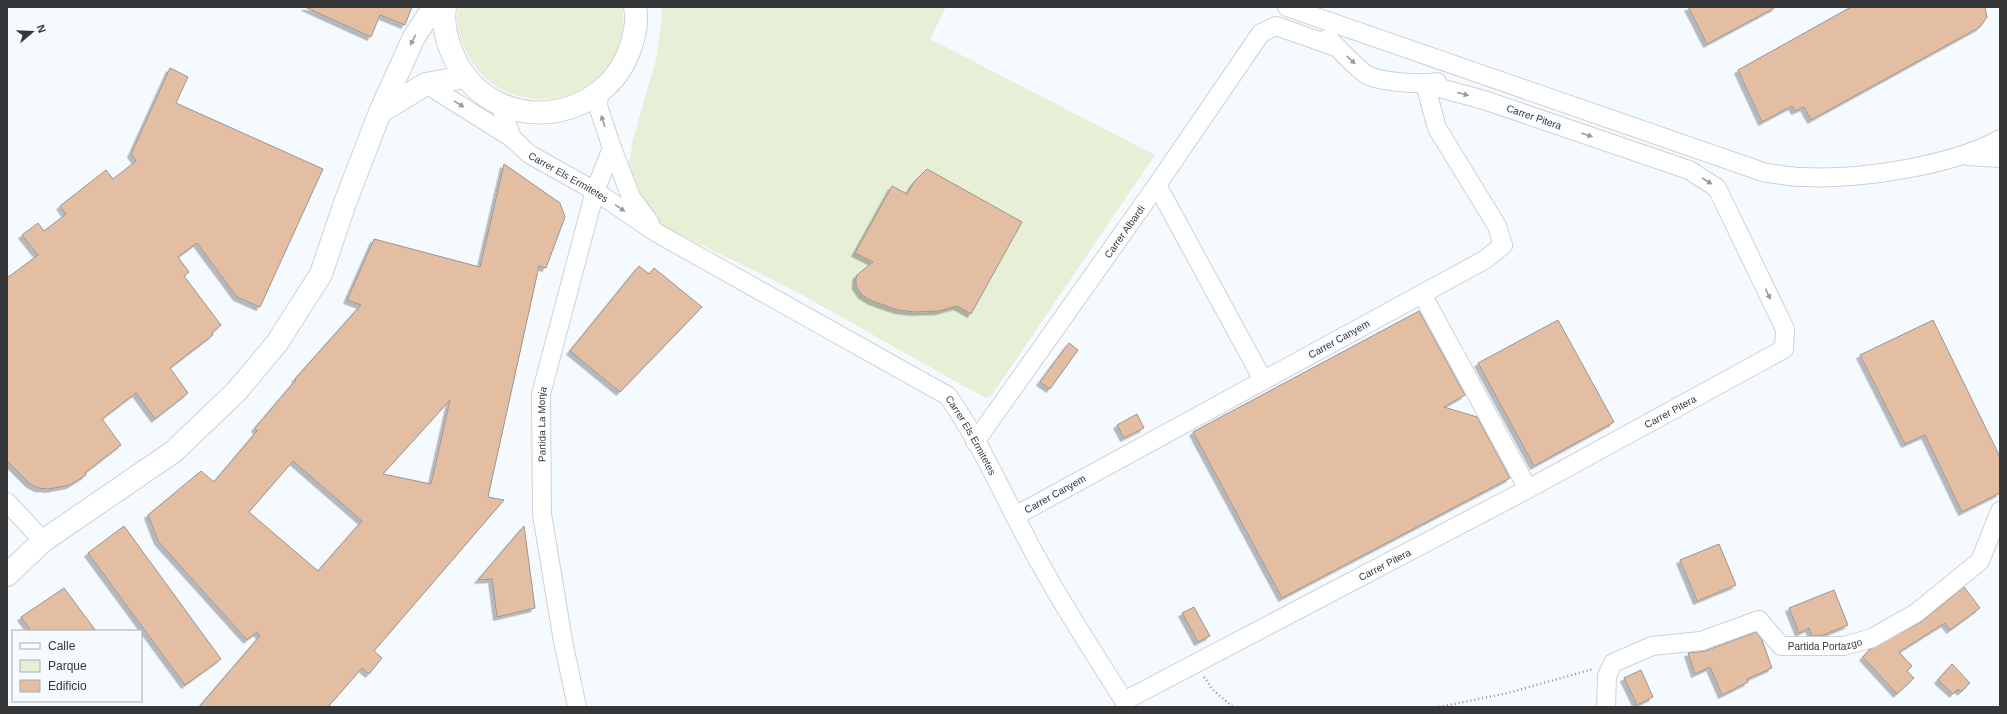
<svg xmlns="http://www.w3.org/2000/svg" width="2007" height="714" font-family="Helvetica,sans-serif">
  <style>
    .green { fill: #e7f0d7 }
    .building { fill: #e3bea3; stroke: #9b9590; fill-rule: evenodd; filter: url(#shadow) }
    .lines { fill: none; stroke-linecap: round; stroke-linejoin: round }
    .minor-casing { stroke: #ccd2d8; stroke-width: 20 }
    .tertiary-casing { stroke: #ccd2d8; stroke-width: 24 }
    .path { stroke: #919498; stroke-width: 2.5; stroke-dasharray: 1 3; stroke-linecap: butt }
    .minor { stroke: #fff; stroke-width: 18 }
    .tertiary { stroke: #fff; stroke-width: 22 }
    .oneway { fill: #9a9b9c }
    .labels { text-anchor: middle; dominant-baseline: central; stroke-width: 3; stroke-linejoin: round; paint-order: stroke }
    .street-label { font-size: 10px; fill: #353739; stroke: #f5faff }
  </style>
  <defs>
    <filter id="shadow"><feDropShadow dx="-3.5" dy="3.5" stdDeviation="0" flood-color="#0004"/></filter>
  </defs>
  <rect width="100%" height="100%" fill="#f5faff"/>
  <path class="green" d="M458 7H623C623 14 624 22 623 28 611 110 501 126 466 51 459 38 455 22 458 7Z
    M661 7H946L930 39 1155 155 992 395 985 398 795 291 659 224 637 190 629 163 633 139 656 59 662 17Z"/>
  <path class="building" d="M305 7H412L405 25 380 15 371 37Z
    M1688 7H1776L1707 44Z
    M1851 7H1985L1987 17 1980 27 1811 120 1804 107 1795 111 1792 106 1762 122 1738 70Z
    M170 68 188 77 176 103 323 169 260 307 237 297 197 243 178 257 189 272 184 276 221 325 212 333 213 335 170 368 188 393 155 419 136 393 102 419 121 445 85 473 86 475 70 485 49 489 38 488 30 484 7 461V278L38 255 22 235 38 223 44 231 66 214 60 206 106 170 113 179 136 161 131 154Z
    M504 164 560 203 565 217 546 268 539 266 488 497 504 500 374 651 382 658 369 674 362 668 328 707H199L260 636 257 632 247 640 158 541 148 515 201 471 214 482 257 431 255 428 296 380 295 379 361 305 347 300 374 239 480 267ZM450 400 431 484 383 474ZM293 461 362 521 318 571 249 512Z
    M927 169 1022 222 971 314 957 306 939 311 915 312 898 310 872 301 862 295 856 286V279L857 275 873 262 855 253 892 186 907 194 914 182Z
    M639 266 649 274 654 268 702 307 620 392 570 351Z
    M1419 311 1465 395 1444 407 1477 417 1510 478 1282 598 1193 432Z
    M1558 320 1614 422 1534 466 1478 363Z
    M1933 320 2000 457V493L1962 512 1925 435 1905 444 1860 355Z
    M1069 343 1078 350 1050 389 1040 382Z
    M1137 414 1144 428 1124 438 1117 425Z
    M124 526 221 659 185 685 88 553Z
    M524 526 535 608 497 617 492 579 478 580Z
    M1719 544 1736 585 1697 601 1680 560Z
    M1964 587 1980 608 1950 630 1945 623 1899 652 1912 666 1907 671 1914 678 1897 694 1863 657 1870 649 1921 622Z
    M64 588 96 631H31L21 617Z
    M1834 590 1848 625 1821 636H1812L1809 628 1799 633 1789 608Z
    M1194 607 1210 636 1198 642 1182 613Z
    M1756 632 1762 640 1772 668 1747 679 1748 682 1722 695 1710 667 1695 674 1688 653 1705 651Z
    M1952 664 1970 683 1961 692 1958 689 1953 694 1938 680Z
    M1641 670 1653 697 1637 705 1624 678Z"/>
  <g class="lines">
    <defs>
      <g id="minor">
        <path d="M1287 7 1766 173C1778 174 1791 177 1803 177 1858 180 1952 166 2000 139"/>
        <path d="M1328 38C1336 46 1360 72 1369 76 1384 82 1420 85 1437 82"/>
        <path d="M426 84 512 138"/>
        <path d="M599 93 598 106 612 148 631 197 650 223"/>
        <path id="s1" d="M500 104 512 138 529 154 595 191 657 233 948 396C986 450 1012 516 1046 574 1070 617 1098 659 1124 701L1528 489 1784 349 1785 329 1717 188 1689 170 1484 100 1425 84 1437 128 1497 226 1503 245 1486 259 1015 516"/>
        <path d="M1968 156 2000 158"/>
        <path d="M1157 185 1263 380"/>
        <path d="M1422 294 1528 489"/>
        <path id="s2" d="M975 442 1157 185 1261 33 1276 26 1336 47"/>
        <path d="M7 502 43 541"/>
        <path id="s3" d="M577 707 563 641 542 514 541 394 595 191 612 148"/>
        <path id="s4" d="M1606 707 1607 676 1613 663 1652 646 1701 641 1759 620 1781 646H1844L1872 638 1916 613 1980 561 2000 511"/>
      </g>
      <path id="tertiary" d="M445 7C442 27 448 47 458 65 499 137 606 124 631 46 635 34 638 20 635 7
        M380 112 426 84 465 77
        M7 575 43 541 173 452 236 392 277 343 321 274 345 203 380 112 414 37 434 7"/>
    </defs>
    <use href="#minor" class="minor-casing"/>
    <use href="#tertiary" class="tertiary-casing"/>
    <path class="path" d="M1204 677 1214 691 1233 707
      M1439 707 1508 693 1593 669"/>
    <use href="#minor" class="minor"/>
    <use href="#tertiary" class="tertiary"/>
  </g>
  <defs><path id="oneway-solid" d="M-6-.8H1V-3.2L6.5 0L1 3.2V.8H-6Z"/></defs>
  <g class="oneway">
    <use href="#oneway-solid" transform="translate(413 40) rotate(117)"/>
    <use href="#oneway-solid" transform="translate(1351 60) rotate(42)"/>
    <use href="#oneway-solid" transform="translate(1463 94) rotate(15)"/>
    <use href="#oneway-solid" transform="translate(459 104) rotate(32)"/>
    <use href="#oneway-solid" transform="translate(603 121) rotate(-108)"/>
    <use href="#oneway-solid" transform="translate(1587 135) rotate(19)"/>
    <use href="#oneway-solid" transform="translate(1707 181) rotate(32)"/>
    <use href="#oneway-solid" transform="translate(620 208) rotate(34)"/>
    <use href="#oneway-solid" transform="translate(1768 294) rotate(65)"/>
  </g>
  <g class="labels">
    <g class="street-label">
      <text transform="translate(1534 117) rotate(19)">Carrer Pitera</text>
      <text stroke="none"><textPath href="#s1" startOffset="105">Carrer Els Ermitetes</textPath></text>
      <text stroke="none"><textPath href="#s2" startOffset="258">Carrer Albardi</textPath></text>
      <text transform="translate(1339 339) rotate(-29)">Carrer Canyem</text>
      <text stroke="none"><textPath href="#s1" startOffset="1514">Carrer Pitera</textPath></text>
      <text stroke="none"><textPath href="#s3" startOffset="286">Partida La Monja</textPath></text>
      <text stroke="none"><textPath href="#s1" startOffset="589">Carrer Els Ermitetes</textPath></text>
      <text transform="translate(1055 494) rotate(-29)">Carrer Canyem</text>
      <text stroke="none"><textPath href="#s1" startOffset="1190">Carrer Pitera</textPath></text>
      <text stroke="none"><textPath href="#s4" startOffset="277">Partida Portazgo</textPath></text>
    </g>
  </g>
  <rect width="2007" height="714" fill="none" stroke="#353739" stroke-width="16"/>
  <rect x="12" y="630" width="130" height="72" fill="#f5faff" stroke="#a8acb0"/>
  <rect x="20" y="643" width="20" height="6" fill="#ffffff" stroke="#a8acb0"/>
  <text x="48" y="650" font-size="12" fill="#353739">Calle</text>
  <rect x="20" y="660" width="20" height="12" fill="#e7f0d7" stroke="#a8acb0"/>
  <text x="48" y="670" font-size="12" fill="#353739">Parque</text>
  <rect x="20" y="680" width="20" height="12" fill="#e3bea3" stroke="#a8acb0"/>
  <text x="48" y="690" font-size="12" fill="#353739">Edificio</text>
  <g transform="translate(32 32) rotate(71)" stroke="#f5faff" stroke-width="3" paint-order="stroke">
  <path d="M0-3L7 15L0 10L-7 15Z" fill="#353739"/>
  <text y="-6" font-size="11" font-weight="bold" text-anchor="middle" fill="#353739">N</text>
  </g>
</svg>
